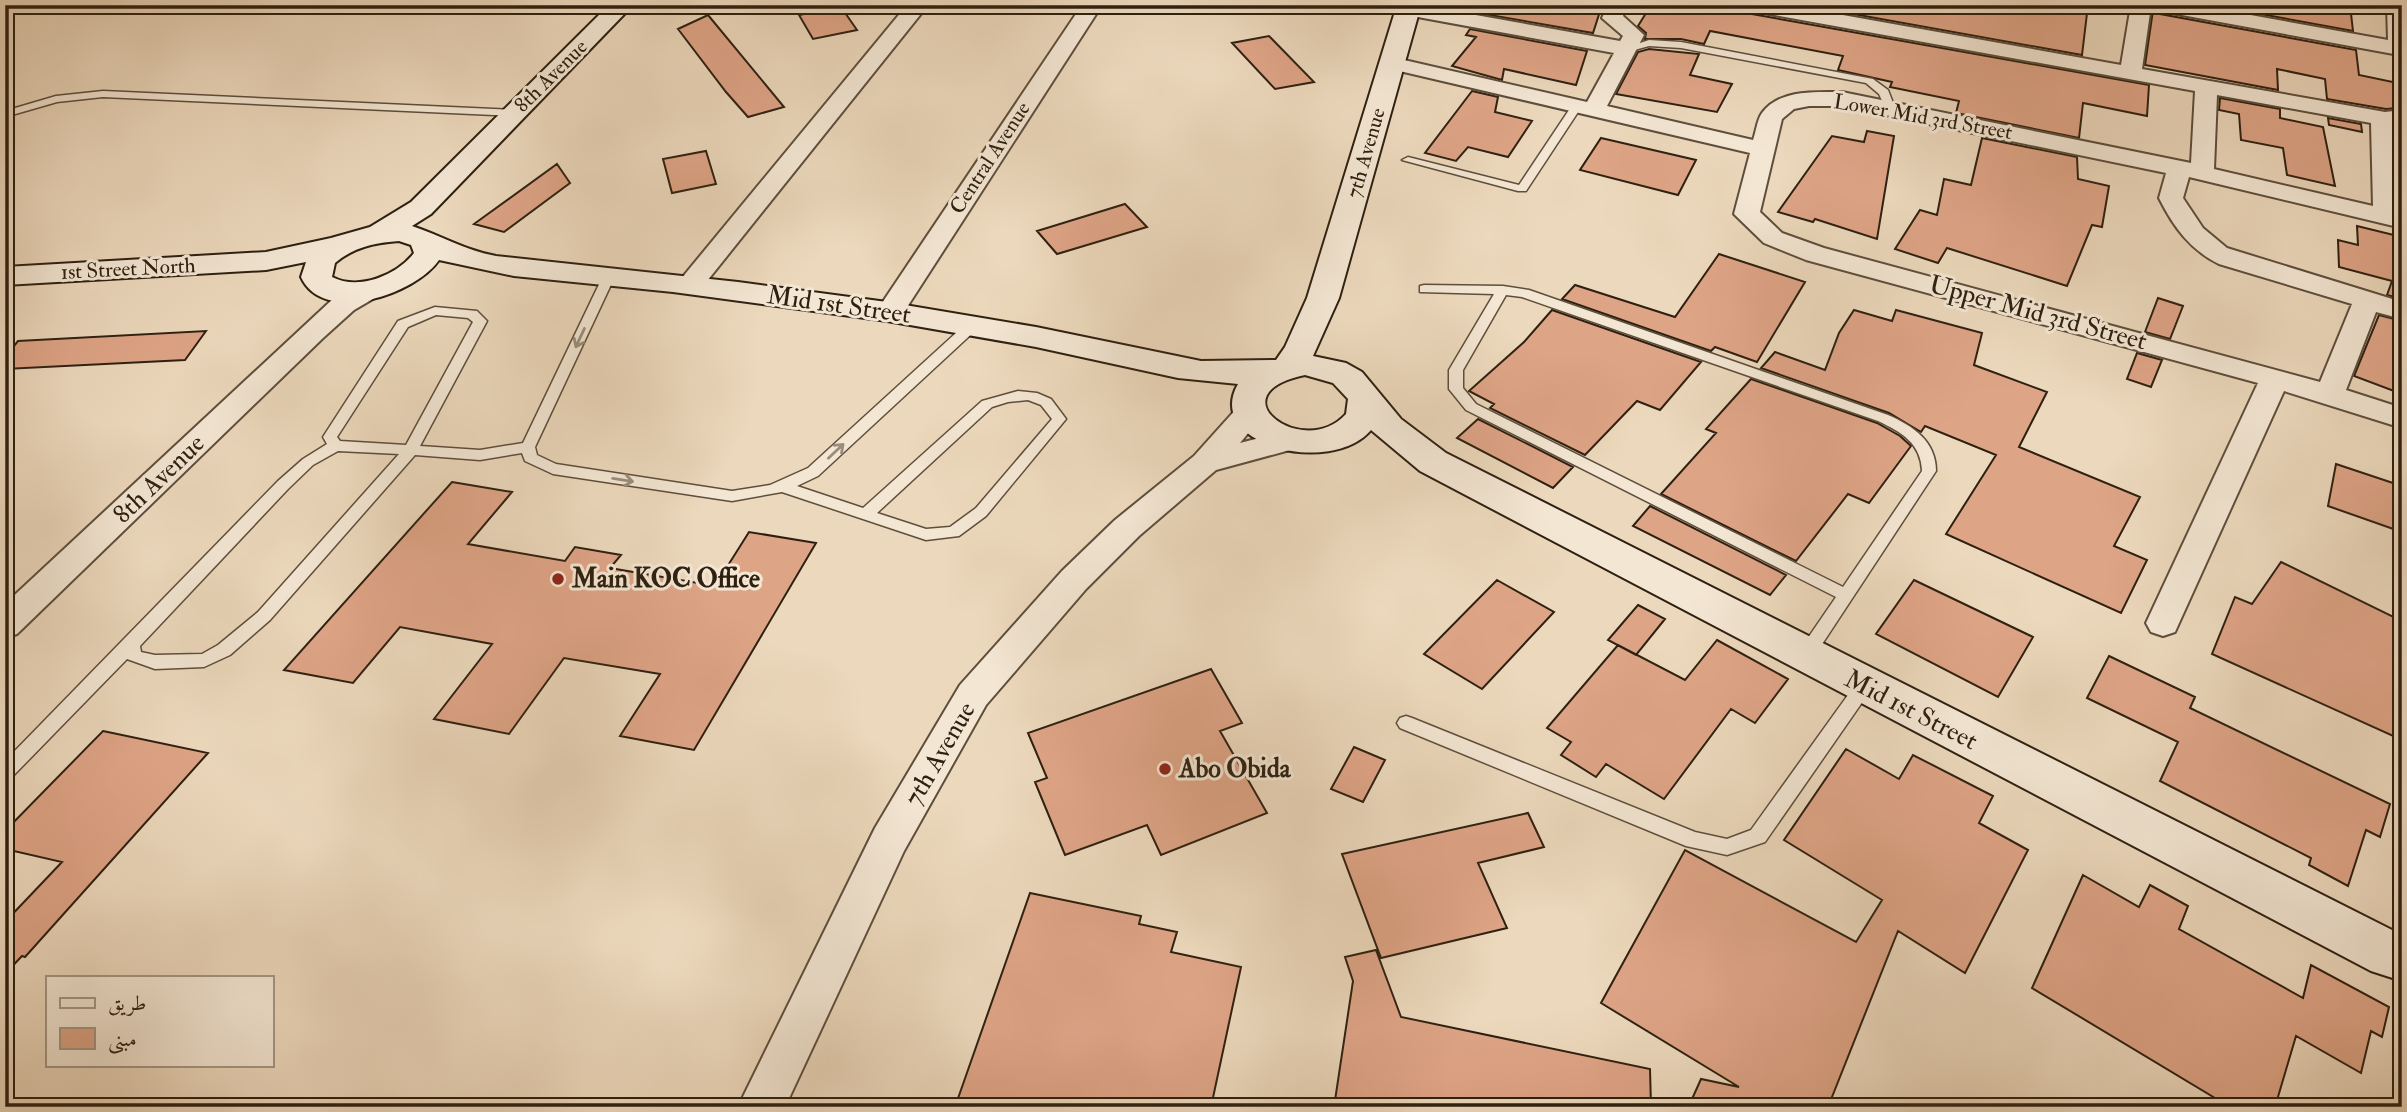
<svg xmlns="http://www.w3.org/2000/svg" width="2407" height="1112" font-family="'IM FELL Double Pica',Amiri,serif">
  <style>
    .building { fill: #dea486; stroke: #2e2011; stroke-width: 2 }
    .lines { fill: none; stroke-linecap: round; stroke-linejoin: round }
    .lane-casing { stroke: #5e4e3c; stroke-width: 3 }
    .street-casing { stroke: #5e4e3c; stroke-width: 4 }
    .secondary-casing { stroke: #2e2011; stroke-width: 4 }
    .lane { fill: #f3e6d3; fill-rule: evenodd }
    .street { fill: #f3e6d3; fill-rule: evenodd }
    .secondary { fill: #f3e6d3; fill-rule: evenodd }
    .oneway { stroke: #9a8d7c }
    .poi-dot { fill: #8f2418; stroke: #f3e6d3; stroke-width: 2.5 }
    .labels { text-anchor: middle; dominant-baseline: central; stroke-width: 6; stroke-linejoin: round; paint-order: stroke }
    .far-street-label { font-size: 21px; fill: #2e2011; stroke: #f3e6d3 }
    .street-label { font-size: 26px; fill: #2e2011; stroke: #f3e6d3 }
    .poi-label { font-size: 26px; font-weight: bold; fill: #2e2011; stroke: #f3e6d3; text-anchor: start }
  </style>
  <rect width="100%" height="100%" fill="#ecd8bc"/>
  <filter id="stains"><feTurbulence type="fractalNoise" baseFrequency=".00286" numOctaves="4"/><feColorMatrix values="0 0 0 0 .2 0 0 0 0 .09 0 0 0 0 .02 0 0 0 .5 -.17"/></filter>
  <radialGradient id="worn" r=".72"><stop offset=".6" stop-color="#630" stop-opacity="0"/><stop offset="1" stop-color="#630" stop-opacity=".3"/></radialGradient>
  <path class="building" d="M1483 5H1602L1593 33 1478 13Z
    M1651 5H1739L1752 14 2149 85 2147 116 2083 103 2079 138 1956 113 1959 101 1890 87 1892 82 1838 70 1843 56 1710 31 1704 44 1681 39H1645L1646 33 1638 26Z
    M1803 5H2088L2082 55Z
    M2211 5H2350L2353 31Z
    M841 7 857 30 813 39 799 15Z
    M2153 10 2160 14 2356 50 2359 75 2393 82 2398 108 2386 109 2327 99 2325 79 2277 69 2278 90 2145 65Z
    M708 15 784 107 748 117 726 92 678 29Z
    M1470 29 1587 51 1576 85 1504 69 1502 80 1452 66 1476 37 1466 35Z
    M1269 36 1314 82 1275 89 1232 43Z
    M1649 49 1699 54 1690 75 1732 84 1717 112 1616 94 1638 52Z
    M1472 91 1498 97 1495 112 1532 121 1508 157 1468 147 1456 161 1425 153Z
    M2220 98 2280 109V118L2323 127 2335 186 2287 175 2283 148 2241 140 2239 114 2219 110Z
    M2328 118 2361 124 2362 132 2329 125Z
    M1867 131 1894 136 1877 239 1815 219 1813 222 1778 212 1832 136 1864 142Z
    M1601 138 1696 160 1678 195 1580 170Z
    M1982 138 2077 157 2078 179 2109 186 2102 227 2092 225 2067 286 1947 248 1938 263 1895 249 1920 210 1937 215 1944 179 1971 185Z
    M706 151 716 184 672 193 663 159Z
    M557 164 570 183 504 232 474 224Z
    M1125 204 1147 227 1057 254 1037 231Z
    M2357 226 2402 237V299L2387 295 2392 281 2339 267 2338 240 2358 245Z
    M1719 254 1805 282 1757 362 1715 347 1711 351 1562 299 1575 285 1675 317Z
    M2158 298 2183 306 2170 339 2145 332Z
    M1552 310 1701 362 1660 410 1637 401 1585 455 1490 408 1494 404 1469 391 1524 342Z
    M1854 310 1892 321 1896 310 1982 333 1974 365 2047 392 2019 447 2140 497 2114 546 2147 560 2121 613 1946 534 1996 455 1925 426 1921 432 1889 413 1761 368 1775 352 1825 370 1839 333Z
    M2379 315 2402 321V394L2354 376Z
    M206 331 185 360 5 369V357L18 341Z
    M2137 353 2162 360 2151 387 2127 379Z
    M1751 379 1877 423 1900 436 1911 446 1869 503 1848 494 1796 561 1661 494 1716 433 1706 429Z
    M1478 419 1573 467 1553 488 1457 438Z
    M2336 464 2402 486V532L2328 506Z
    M452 482 512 492 468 544 565 561 575 547 621 555 610 568 715 586 749 532 816 543 694 750 620 736 660 674 564 658 509 734 434 719 492 644 400 627 353 683 284 670Z
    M1650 506 1786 575 1770 595 1633 526Z
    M2281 562 2402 621V740L2212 654 2235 597 2252 604Z
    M1497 580 1554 612 1482 689 1424 654Z
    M1914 580 2033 637 1998 697 1876 634Z
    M1638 605 1665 619 1636 655 1608 640Z
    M1717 640 1788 679 1755 723 1731 709 1664 799 1606 764 1596 777 1561 755 1571 742 1547 728 1618 645 1685 680Z
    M2109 656 2195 697 2190 708 2390 804 2380 837 2366 830 2348 886 2309 865 2311 858 2160 781 2178 742 2087 698Z
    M1211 669 1242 723 1220 731 1267 813 1161 855 1147 825 1065 855 1035 782 1047 778 1028 733Z
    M103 731 208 753 25 957 22 956 5 974V922L62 862 5 849V831Z
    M1354 747 1385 760 1363 802 1331 789Z
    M1846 749 1899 779 1913 755 1993 796 1979 823 2028 850 1965 973 1898 931 1828 1107H1705L1692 1099 1701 1079 1739 1087 1601 1003 1685 850 1856 942 1882 900 1784 840Z
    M1528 813 1544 847 1478 863 1507 928 1381 958 1342 854Z
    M2083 875 2139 907 2150 885 2188 906 2179 929 2303 998 2311 965 2389 1007 2382 1037 2371 1031 2361 1073 2296 1036 2275 1107H2230L2032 988Z
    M1030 893 1141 916 1139 924 1177 932 1171 952 1241 967 1211 1107H955Z
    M1376 950 1401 1017 1650 1069 1651 1107H1334L1353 981 1345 957Z"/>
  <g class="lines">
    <defs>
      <path id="lane" d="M1649 40 1681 42 1873 79 1888 90 1895 108 1886 110 1879 94 1866 83 1681 48 1649 46 1627 52 1622 49Z
        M103 91 513 110 518 113 513 116 103 97 57 102 5 117V111L56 96Z
        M1573 104 1582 106 1526 191H1518L1402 160 1408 157 1519 185Z
        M609 272 615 276 535 447 537 455 556 464 732 491 770 485 808 468 968 322 973 321 980 325 978 328 818 476 797 486 863 508 982 401 1018 391 1037 393 1051 399 1066 419 986 516 959 536 926 540 782 492 732 501 553 474 525 461 522 453 480 460 415 455 270 620 230 655 204 667 155 669 127 659 11 778 5 780V761L278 481 303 459 327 444 323 437 398 321 435 307 477 311 487 321 420 446 480 450 523 443 603 276ZM436 315 468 318 473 322 406 445 340 441 337 437 408 327ZM1028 400 1041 405 1052 419 976 508 950 527 926 529 877 513 992 407 1008 402ZM338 451 399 454 258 612 218 645 202 654 155 655 141 652 140 646 288 489 313 465Z
        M1424 285 1503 286 1529 290 1888 415C1913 426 1936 441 1936 471L1811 661H1799L1797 656 1799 651 1836 597 1466 410 1449 389V370L1494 294 1420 292V286ZM1506 295 1522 297 1878 421C1901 432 1921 443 1922 471L1843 587 1476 404 1463 388V370Z
        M1864 679 1870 681 1873 686 1870 691 1765 842 1727 855 1686 846 1400 728 1397 723 1400 718 1406 716 1412 718 1695 832 1727 839 1751 830 1858 681Z"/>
      <path id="street" d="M907 5H928L699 291 690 293 681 291 677 285 681 279Z
        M1082 5H1102L900 318 890 320 880 318 876 312Z
        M1375 5H1420L1620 41 1623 36 1602 18 1608 5H1628L1623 16 1644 35 1607 106 1753 140C1756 132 1757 120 1762 113 1779 89 1816 92 1842 92L2191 163 2195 91 1752 11 1742 5H1787L2121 65 2131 5H2195L2388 40 2387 5H2402V55H2399L2160 11 2151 6 2142 69 2385 112 2402 110V124L2392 125 2402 228 2189 177 2183 198 2203 228 2227 248 2402 302V319L2376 312 2346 390 2402 408V428L2284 391 2175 632 2163 636 2151 632 2146 623 2258 383 1806 260 1764 243 1734 214 1750 153 1391 69 1383 68 1380 63 1383 58 1391 57 1587 102 1614 53 1385 11ZM2217 95 2371 123 2373 206 2214 169ZM1809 106H1842L2166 173 2159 198C2173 226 2190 250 2219 264L2352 304 2320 382 1824 248 1782 233 1760 212 1782 119 1794 109Z
        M368 282 378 284 381 290 378 296 354 310 323 338 17 634 5 638V604L334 298Z
        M1249 404 1260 407 1264 414 1240 443 1290 430 1301 433 1305 440 1301 447 1216 470 1139 536 1086 589 986 705 904 851 785 1107H738L875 828 960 685 1062 571 1115 520 1194 456 1238 407Z"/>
      <path id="secondary" d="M609 5H633L431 214 412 226C442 236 464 250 496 256L738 282 887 302 1036 327 1201 361 1276 360 1285 347 1307 298 1397 5H1421L1339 298 1313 356 1346 363 1362 372 1401 419 1446 453 2402 935V981L2371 971 1420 471 1371 430C1331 477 1203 445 1238 384L1178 378 1036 347 887 321 673 292 514 276 439 260C416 294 323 326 301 277L306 262 266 270 5 285V267L266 252 331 238 370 227 411 202ZM399 241 411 245 414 253C397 275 359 291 332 277L335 263C354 247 374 243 399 241ZM1305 375 1333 383 1348 399 1346 414C1304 461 1213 394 1305 375Z"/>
    </defs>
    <use href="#lane" class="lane-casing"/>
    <use href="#street" class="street-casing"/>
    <use href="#secondary" class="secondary-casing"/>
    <use href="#lane" class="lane"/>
    <use href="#street" class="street"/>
    <use href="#secondary" class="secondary"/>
  </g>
  <defs><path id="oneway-shaft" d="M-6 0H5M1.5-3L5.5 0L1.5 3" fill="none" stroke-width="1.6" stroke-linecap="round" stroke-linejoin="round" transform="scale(1.75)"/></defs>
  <g class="oneway">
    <use href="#oneway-shaft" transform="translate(580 338) rotate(115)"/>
    <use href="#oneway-shaft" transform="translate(836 451) rotate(-43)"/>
    <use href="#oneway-shaft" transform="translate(623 480) rotate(9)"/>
  </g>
  <g class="poi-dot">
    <circle cx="558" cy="579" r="7"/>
    <circle cx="1165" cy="769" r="7"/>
  </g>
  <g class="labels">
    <g class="far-street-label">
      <text transform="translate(551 76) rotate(-45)">8th Avenue</text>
      <text transform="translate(1923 117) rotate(10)">Lower Mid 3rd Street</text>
      <text transform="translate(1366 153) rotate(-74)">7th Avenue</text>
      <text transform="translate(990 158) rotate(-57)">Central Avenue</text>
      <text transform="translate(128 269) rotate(-3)">1st Street North</text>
    </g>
    <g class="street-label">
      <text transform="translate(839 305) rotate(8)">Mid 1st Street</text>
      <text transform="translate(2038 313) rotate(15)">Upper Mid 3rd Street</text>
      <text transform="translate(159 479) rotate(-44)">8th Avenue</text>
      <text transform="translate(1911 710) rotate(27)">Mid 1st Street</text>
      <text transform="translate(940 754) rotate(-60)">7th Avenue</text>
    </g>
    <g class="poi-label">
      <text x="572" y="579">Main KOC Office</text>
      <text x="1179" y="769">Abo Obida</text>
    </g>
  </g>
  <rect width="2407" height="1112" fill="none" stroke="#ecd8bc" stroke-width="28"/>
  <rect x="7" y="7" width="2393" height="1098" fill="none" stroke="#2e2011" stroke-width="3.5"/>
  <rect x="14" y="14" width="2379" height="1084" fill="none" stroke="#2e2011" stroke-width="2"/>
  <rect x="46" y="976" width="228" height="91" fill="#f3e6d3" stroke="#a49785" stroke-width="2"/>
  <rect x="60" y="998" width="35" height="10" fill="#f3e6d3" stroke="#a49785" stroke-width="2"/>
  <text x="108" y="1010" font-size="21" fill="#2e2011">طريق</text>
  <rect x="60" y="1028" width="35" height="21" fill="#dea486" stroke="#a49785" stroke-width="2"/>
  <text x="108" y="1046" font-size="21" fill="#2e2011">مبنى</text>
  <rect width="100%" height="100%" filter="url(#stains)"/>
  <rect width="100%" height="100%" fill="url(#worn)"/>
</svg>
